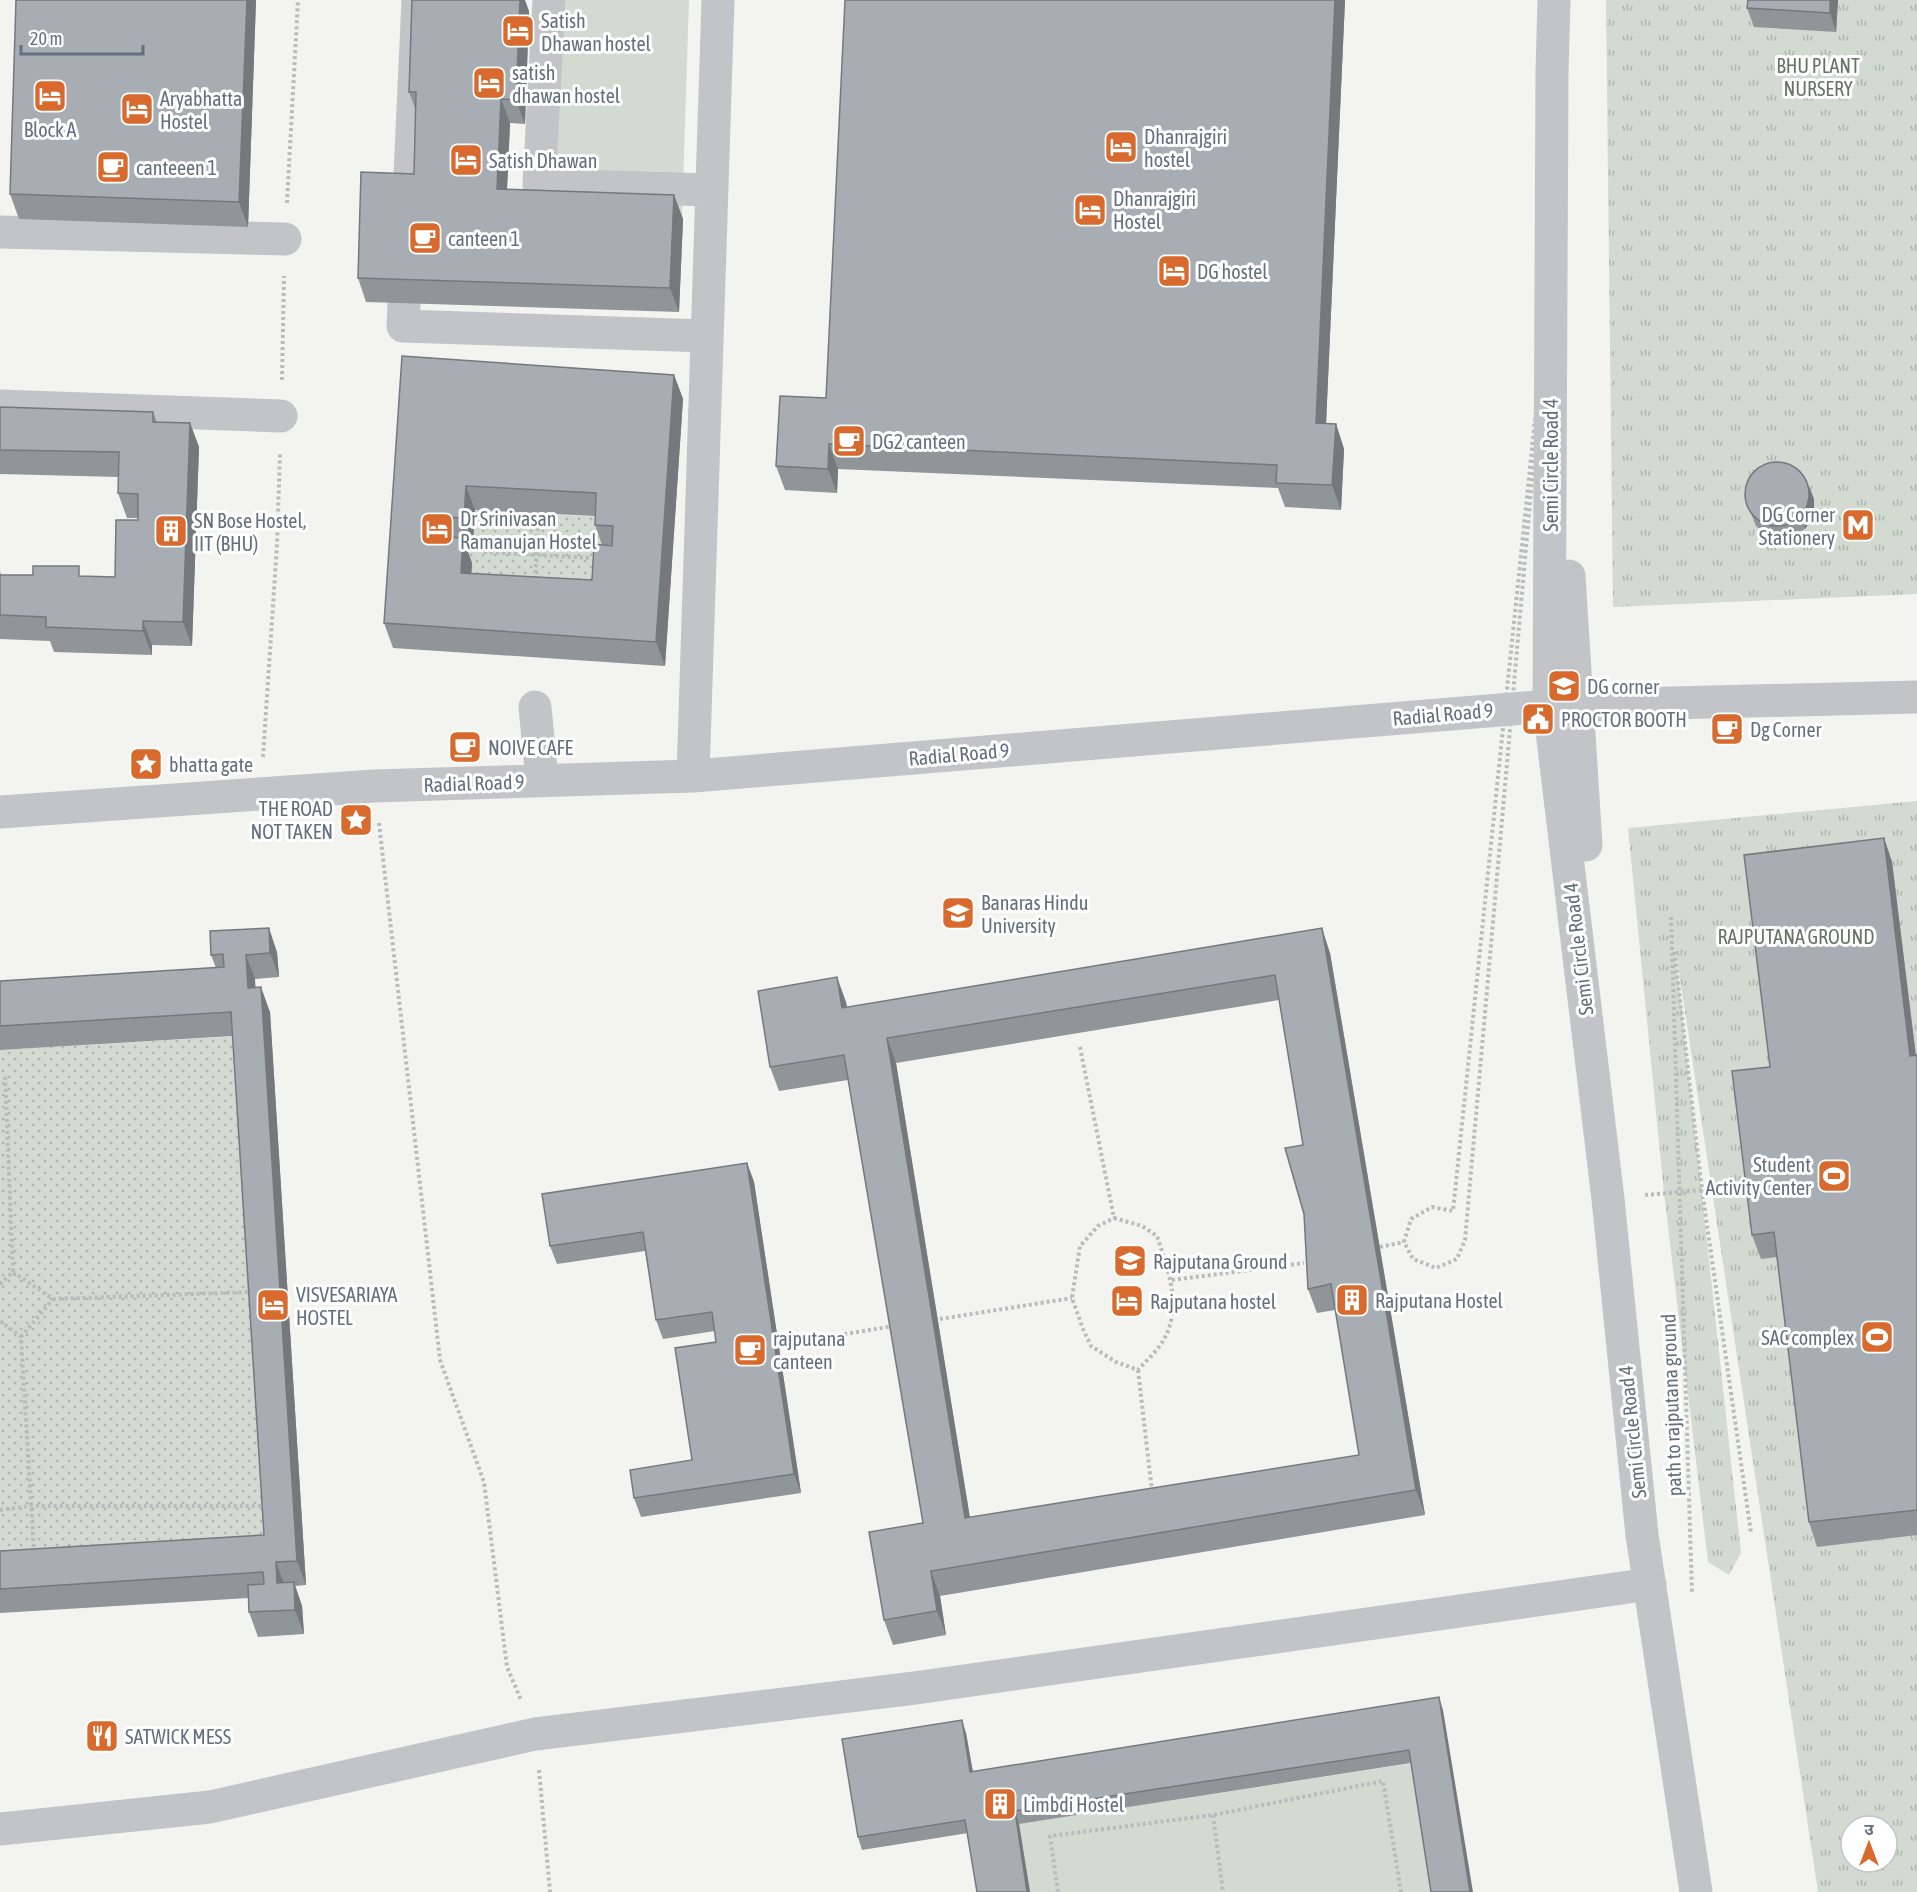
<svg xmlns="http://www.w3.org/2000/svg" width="1917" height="1892" font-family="'Asap Condensed','Noto Sans Devanagari',sans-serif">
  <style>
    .grass { fill: url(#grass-dots) }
    .park { fill: url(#park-tufts); fill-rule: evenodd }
    .garden { fill: #d3dad1 }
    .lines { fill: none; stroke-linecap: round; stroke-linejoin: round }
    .path { stroke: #b9bbbd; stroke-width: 4; stroke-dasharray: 3 3; stroke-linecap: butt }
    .minor { stroke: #c2c4c8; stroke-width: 33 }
    .wall { fill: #90959a; fill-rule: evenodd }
    .shaded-wall { fill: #75797d }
    .building { fill: #a7adb3; stroke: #75797d; stroke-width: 1.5; fill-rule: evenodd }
    .labels { text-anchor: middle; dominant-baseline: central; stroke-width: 6; stroke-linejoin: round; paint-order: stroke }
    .poi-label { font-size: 20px; fill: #64707f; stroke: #fff; text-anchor: start }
    .park-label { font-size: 20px; fill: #647663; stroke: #fff }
    .street-label { font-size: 20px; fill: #64707f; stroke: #fff }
  </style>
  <defs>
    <pattern id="grass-dots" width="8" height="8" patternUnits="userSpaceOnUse" patternTransform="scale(1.5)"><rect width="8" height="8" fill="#d3dad1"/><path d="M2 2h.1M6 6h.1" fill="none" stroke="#afb5af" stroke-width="1.8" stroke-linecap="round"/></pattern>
    <pattern id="park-tufts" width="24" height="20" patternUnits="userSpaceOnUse" patternTransform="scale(1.5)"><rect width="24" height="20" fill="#d3dad1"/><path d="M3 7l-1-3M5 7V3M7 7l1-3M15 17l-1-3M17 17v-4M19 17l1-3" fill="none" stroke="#afb5af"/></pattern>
  </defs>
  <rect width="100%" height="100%" fill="#f3f4f0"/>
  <path class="grass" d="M475 510 605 517 601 604 470 597 455 541 473 542Z
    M240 1036 273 1559 0 1575V1050Z"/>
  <path class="park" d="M1606 0H1917V594L1613 607Z
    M1917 801V1892H1818L1674 939 1741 1553 1729 1575 1708 1562 1664 1193 1628 828ZM1851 1826H1887V1862H1851Z"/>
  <path class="garden" d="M533 0H689L682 216 526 211Z
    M1414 1763 1434 1892H1030L1019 1824Z"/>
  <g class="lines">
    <path class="path" d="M287 203 298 0
      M1550 275 1465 1240 1457 1259 1436 1268 1413 1259 1404 1242 1411 1219 1432 1207 1453 1211Z
      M282 380 284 276
      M484 552 590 558
      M535 579 538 525
      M263 757 277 545 280 453
      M379 823 440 1360 484 1482 507 1667 521 1700
      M1671 917 1692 1594
      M1080 1047 1114 1218
      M1702 1190 1751 1533
      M1645 1195 1702 1190 1674 948
      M1114 1218 1142 1226 1157 1236C1168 1269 1183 1308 1163 1341 1157 1351 1146 1361 1138 1370L1116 1362 1091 1346 1083 1329 1072 1298 1080 1246 1098 1226Z
      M1380 1247 1404 1242
      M13 1272 53 1299 251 1292
      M1172 1280 1304 1263
      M0 1284 13 1272 5 1074
      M934 1320 1072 1298
      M0 1321 21 1337 34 1552
      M21 1337 53 1299
      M785 1344 894 1326
      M1138 1370 1152 1491
      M0 1510 30 1506H263
      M539 1770 550 1892
      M1213 1815 1223 1892
      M1058 1892 1050 1836 1213 1815 1383 1781 1401 1892"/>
    <path class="minor" d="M418 0 403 326 707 336
      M549 0 539 185 712 190
      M1554 0 1552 72 1549 706 1608 1199 1642 1535 1696 1892
      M0 232 285 239
      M0 406 281 416
      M1569 576 1586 845
      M535 707 542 780
      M693 776 718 0
      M0 812 374 786 693 776 1549 706 1917 697
      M0 1829 210 1807 535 1734 915 1688 1650 1584"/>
  </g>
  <path class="wall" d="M16 0H256L248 227 19 219 10 194Z
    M1345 0 1326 424H1336L1344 449 1341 510 1285 507 1278 488 838 469 837 493 785 490 776 466 826 398Z
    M1748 0H1838L1836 32 1754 27 1747 8Z
    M529 11 525 124 510 123 507 189 674 195 683 219 679 312 366 302 358 278 414 174 416 111 409 92Z
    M402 356 674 375 683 399 665 666 393 648 384 623ZM475 510 595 516V525L602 545 592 580 471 574 472 563 464 542H473Z
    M0 407 153 412 157 422 190 423 199 447 192 646 152 645V655L54 652 50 641 0 639V571L1 575 115 577 138 518H127L118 493 119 477 0 474Z
    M1814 499V509L1811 520 1805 529 1786 538H1775L1764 533 1756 526 1752 516 1747 504Z
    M1884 838 1892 862 1916 1055H1917V1535L1817 1547 1809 1522 1777 1257 1761 1259 1752 1235 1770 1067Z
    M277 952 279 977 255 979V988L270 1012 306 1585 295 1586 302 1606 304 1634 258 1637 249 1612 248 1598 0 1613V1551L264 1535 233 1036 0 1050V981L216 968 211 955Z
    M1330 953 1425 1515 940 1596 946 1635 893 1645 884 1620 923 1523 848 1080 779 1091 770 1067 846 1002 847 1007ZM1279 1000 1303 1145 1308 1289 1317 1313 1335 1310 1359 1455 970 1518 896 1063Z
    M747 1163 754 1182 801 1493 641 1517 634 1498 692 1460 716 1342 715 1331 663 1339 656 1320 645 1251 557 1264 550 1246Z
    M1443 1710 1411 1763 1019 1824 1030 1892H977L968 1833 862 1850 858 1837 966 1733 973 1772Z"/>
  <path class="shaded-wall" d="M247 0H256L248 227 239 202Z
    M520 0H525L529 11 525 124 516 100Z
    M1335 0H1345L1325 447 1316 423Z
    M1830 0H1838L1836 32 1830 13Z
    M501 99 510 123 506 213 497 189Z
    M674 195 683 219 679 312 670 288Z
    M674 375 683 399 665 666 656 642Z
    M190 423 199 447 192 646 183 622Z
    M1336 424 1344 449 1341 510 1332 485Z
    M829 444 838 469 837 493 828 469Z
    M466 486 475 510 473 542 464 518Z
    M1809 486 1814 499V509L1811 520 1805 529 1801 516Z
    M446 517 455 541 445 537Z
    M463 538 472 563 470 597 461 573Z
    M143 621 152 645V655L143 631Z
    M1884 838 1892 862 1917 1066 1910 1056Z
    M269 928 277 952 279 977 270 953Z
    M1322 928 1330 953 1425 1515 1416 1490Z
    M246 955 255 979 257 1012 248 988Z
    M837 977 846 1002 851 1032 842 1008Z
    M261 987 270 1012 306 1585 297 1561Z
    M887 1038 896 1063 974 1543 965 1518Z
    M747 1163 754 1182 801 1493 794 1474Z
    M276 1562 285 1586 277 1583Z
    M931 1571 940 1596 946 1635 937 1611Z
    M294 1582 302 1606 304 1634 295 1610Z
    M1439 1697 1443 1710 1473 1892H1470Z
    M962 1720 966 1733 975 1785 970 1772Z
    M1015 1811 1019 1824 1030 1892H1027Z"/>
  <path class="building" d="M16 0H247L239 202 10 194Z
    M412 0H520L516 100 501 99 497 189 674 195 670 288 358 278 361 172 414 174 416 92H409Z
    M845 0H1335L1316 423 1336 424 1332 485 1276 483 1277 465 829 444 828 469 776 466 780 396 826 398Z
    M1748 0H1830V13L1747 8Z
    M402 356 674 375 656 642 384 623ZM466 486 596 493 595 525 613 526 612 546 594 544 592 580 461 573 463 538 445 537 446 517 464 518Z
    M0 407 153 412V422L190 423 183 622 143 621V631L46 627V617L0 615V575H33V566H79V576L115 577 116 520H138V494L118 493 119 452 0 450Z
    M1745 494a32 32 0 1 1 64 0a32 32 0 1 1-64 0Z
    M1884 838 1910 1056 1917 1055V1510L1809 1522 1774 1232 1752 1235 1732 1071 1770 1067 1744 855Z
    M269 928 270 953 246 955 248 988 261 987 297 1561 276 1562 277 1583 294 1582 295 1610 249 1612 248 1585 264 1584 263 1572 0 1589V1551L264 1535 231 1012 0 1026V981L224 967 223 954 211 955 210 931Z
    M1322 928 1416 1490 931 1571 937 1611 884 1620 869 1532 923 1523 844 1055 770 1067 758 991 837 977 842 1008ZM1275 975 1303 1145 1285 1148 1304 1214 1308 1289 1331 1284 1359 1455 965 1518 887 1038Z
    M747 1163 794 1474 634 1498 630 1470 692 1460 675 1348 716 1342 712 1312 656 1320 643 1232 550 1246 542 1194Z
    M1439 1697 1470 1892H1431L1409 1750 1015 1811 1027 1892H977L965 1820 858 1837 842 1739 962 1720 970 1772Z"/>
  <defs>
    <symbol id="hotel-square" viewBox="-11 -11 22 22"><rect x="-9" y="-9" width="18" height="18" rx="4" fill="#d76a2c" stroke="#fff"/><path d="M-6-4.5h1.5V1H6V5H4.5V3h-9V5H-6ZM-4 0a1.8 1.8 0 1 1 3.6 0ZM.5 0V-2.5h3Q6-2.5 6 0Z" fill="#fff"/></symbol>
    <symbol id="cafe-square" viewBox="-11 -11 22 22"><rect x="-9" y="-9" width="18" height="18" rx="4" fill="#d76a2c" stroke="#fff"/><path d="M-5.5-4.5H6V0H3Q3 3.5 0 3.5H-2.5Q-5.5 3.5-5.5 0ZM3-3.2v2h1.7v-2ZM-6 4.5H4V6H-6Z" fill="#fff"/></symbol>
    <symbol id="metro-square" viewBox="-11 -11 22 22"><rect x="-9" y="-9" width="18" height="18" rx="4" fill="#d76a2c" stroke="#fff"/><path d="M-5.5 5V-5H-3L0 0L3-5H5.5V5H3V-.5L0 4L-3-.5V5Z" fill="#fff"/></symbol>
    <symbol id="building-square" viewBox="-11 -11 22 22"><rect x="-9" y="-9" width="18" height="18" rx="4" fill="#d76a2c" stroke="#fff"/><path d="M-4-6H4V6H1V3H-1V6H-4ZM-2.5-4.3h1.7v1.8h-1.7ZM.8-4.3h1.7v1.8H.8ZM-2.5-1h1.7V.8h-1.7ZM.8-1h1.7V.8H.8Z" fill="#fff"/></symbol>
    <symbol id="university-square" viewBox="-11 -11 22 22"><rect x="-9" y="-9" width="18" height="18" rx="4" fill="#d76a2c" stroke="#fff"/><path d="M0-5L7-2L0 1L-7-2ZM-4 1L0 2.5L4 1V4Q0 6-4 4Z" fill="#fff"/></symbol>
    <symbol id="civic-square" viewBox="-11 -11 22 22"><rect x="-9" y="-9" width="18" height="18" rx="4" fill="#d76a2c" stroke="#fff"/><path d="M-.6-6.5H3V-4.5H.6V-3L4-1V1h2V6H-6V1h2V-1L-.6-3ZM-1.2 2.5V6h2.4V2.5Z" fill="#fff"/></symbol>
    <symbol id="sight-square" viewBox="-11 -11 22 22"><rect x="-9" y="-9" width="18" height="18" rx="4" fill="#d76a2c" stroke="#fff"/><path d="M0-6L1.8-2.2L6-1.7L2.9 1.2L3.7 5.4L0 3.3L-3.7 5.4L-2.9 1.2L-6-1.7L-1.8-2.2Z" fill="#fff"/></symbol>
    <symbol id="stadium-square" viewBox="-11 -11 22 22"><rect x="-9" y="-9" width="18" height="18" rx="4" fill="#d76a2c" stroke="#fff"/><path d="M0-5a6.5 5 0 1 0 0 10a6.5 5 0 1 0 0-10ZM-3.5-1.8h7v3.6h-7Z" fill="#fff"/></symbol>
    <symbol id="restaurant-square" viewBox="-11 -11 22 22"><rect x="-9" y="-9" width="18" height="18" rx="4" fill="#d76a2c" stroke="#fff"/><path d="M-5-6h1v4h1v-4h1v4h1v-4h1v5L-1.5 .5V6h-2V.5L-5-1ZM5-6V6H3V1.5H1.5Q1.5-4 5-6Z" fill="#fff"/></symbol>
  </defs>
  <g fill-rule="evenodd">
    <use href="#hotel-square" x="499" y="12" width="38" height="38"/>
    <use href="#hotel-square" x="470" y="64" width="38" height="38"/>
    <use href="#hotel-square" x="31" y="77" width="38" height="38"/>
    <use href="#hotel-square" x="118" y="90" width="38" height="38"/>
    <use href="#hotel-square" x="1102" y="128" width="38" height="38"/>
    <use href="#hotel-square" x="447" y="141" width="38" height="38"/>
    <use href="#cafe-square" x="94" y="148" width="38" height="38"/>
    <use href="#hotel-square" x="1071" y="191" width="38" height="38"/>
    <use href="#cafe-square" x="406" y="219" width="38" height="38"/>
    <use href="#hotel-square" x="1155" y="252" width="38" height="38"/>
    <use href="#cafe-square" x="830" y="422" width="38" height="38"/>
    <use href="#metro-square" x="1839" y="506" width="38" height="38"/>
    <use href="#hotel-square" x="418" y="510" width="38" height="38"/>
    <use href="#building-square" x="152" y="512" width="38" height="38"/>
    <use href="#university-square" x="1545" y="667" width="38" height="38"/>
    <use href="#civic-square" x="1519" y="700" width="38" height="38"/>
    <use href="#cafe-square" x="1708" y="710" width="38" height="38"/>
    <use href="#cafe-square" x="446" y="728" width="38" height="38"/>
    <use href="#sight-square" x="127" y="745" width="38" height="38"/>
    <use href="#sight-square" x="337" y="801" width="38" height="38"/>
    <use href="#university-square" x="939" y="894" width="38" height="38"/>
    <use href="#stadium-square" x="1815" y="1157" width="38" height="38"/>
    <use href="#university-square" x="1111" y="1242" width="38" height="38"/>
    <use href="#building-square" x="1333" y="1281" width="38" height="38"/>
    <use href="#hotel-square" x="1108" y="1282" width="38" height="38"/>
    <use href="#hotel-square" x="254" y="1286" width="38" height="38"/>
    <use href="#stadium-square" x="1858" y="1318" width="38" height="38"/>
    <use href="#cafe-square" x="731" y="1331" width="38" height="38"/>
    <use href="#restaurant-square" x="83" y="1717" width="38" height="38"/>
    <use href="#building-square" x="981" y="1785" width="38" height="38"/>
  </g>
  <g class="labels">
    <g class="poi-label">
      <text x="541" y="20">Satish<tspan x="541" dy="23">Dhawan hostel</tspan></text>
      <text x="512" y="72">satish<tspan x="512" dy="23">dhawan hostel</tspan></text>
      <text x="160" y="98">Aryabhatta<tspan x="160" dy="23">Hostel</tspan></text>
      <text x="50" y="129" text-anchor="middle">Block A</text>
      <text x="1144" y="136">Dhanrajgiri<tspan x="1144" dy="23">hostel</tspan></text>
      <text x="489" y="160">Satish Dhawan</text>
      <text x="136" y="167">canteeen 1</text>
      <text x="1113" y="198">Dhanrajgiri<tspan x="1113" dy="23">Hostel</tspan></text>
      <text x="448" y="238">canteen 1</text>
      <text x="1197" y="271">DG hostel</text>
      <text x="872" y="441">DG2 canteen</text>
      <text x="1835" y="514" text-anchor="end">DG Corner<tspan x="1835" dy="23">Stationery</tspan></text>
      <text x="460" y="518">Dr Srinivasan<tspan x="460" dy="23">Ramanujan Hostel</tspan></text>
      <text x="194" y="520">SN Bose Hostel,<tspan x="194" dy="23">IIT (BHU)</tspan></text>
      <text x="1587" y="686">DG corner</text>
      <text x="1561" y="719">PROCTOR BOOTH</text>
      <text x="1750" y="729">Dg Corner</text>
      <text x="488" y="747">NOIVE CAFE</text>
      <text x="169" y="764">bhatta gate</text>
      <text x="333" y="808" text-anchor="end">THE ROAD<tspan x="333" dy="23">NOT TAKEN</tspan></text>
      <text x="981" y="902">Banaras Hindu<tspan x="981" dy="23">University</tspan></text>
      <text x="1811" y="1164" text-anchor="end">Student<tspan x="1811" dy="23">Activity Center</tspan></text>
      <text x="1153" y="1261">Rajputana Ground</text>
      <text x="296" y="1294">VISVESARIAYA<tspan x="296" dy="23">HOSTEL</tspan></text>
      <text x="1375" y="1300">Rajputana Hostel</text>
      <text x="1150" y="1301">Rajputana hostel</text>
      <text x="1854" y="1337" text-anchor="end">SAC complex</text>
      <text x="773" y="1338">rajputana<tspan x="773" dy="23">canteen</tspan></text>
      <text x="125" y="1736">SATWICK MESS</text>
      <text x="1023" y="1804">Limbdi Hostel</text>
    </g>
    <g class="park-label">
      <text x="1818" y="65">BHU PLANT<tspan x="1818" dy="23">NURSERY</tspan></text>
      <text x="1796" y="936">RAJPUTANA GROUND</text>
    </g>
    <g class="street-label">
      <text transform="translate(1550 465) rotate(-90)">Semi Circle Road 4</text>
      <text transform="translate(1443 714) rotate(-5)">Radial Road 9</text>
      <text transform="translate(959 754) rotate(-5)">Radial Road 9</text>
      <text transform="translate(474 783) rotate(-2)">Radial Road 9</text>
      <text transform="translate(1578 949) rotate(-97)">Semi Circle Road 4</text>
      <text transform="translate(1671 1405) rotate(-92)">path to rajputana ground</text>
      <text transform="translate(1632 1432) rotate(-96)">Semi Circle Road 4</text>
    </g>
  </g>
  <g transform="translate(1869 1844)"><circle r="28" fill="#ffffff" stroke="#c1c6cc" stroke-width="1.5"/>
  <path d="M0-4.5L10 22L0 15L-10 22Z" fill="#d76a2c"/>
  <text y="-9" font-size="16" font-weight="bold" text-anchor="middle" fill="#64707f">उ</text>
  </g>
  <path d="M21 45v9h122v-9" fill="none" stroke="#64707f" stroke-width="3"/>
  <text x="30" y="45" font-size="18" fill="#64707f" stroke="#ffffff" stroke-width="4.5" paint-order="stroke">20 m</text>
</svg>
